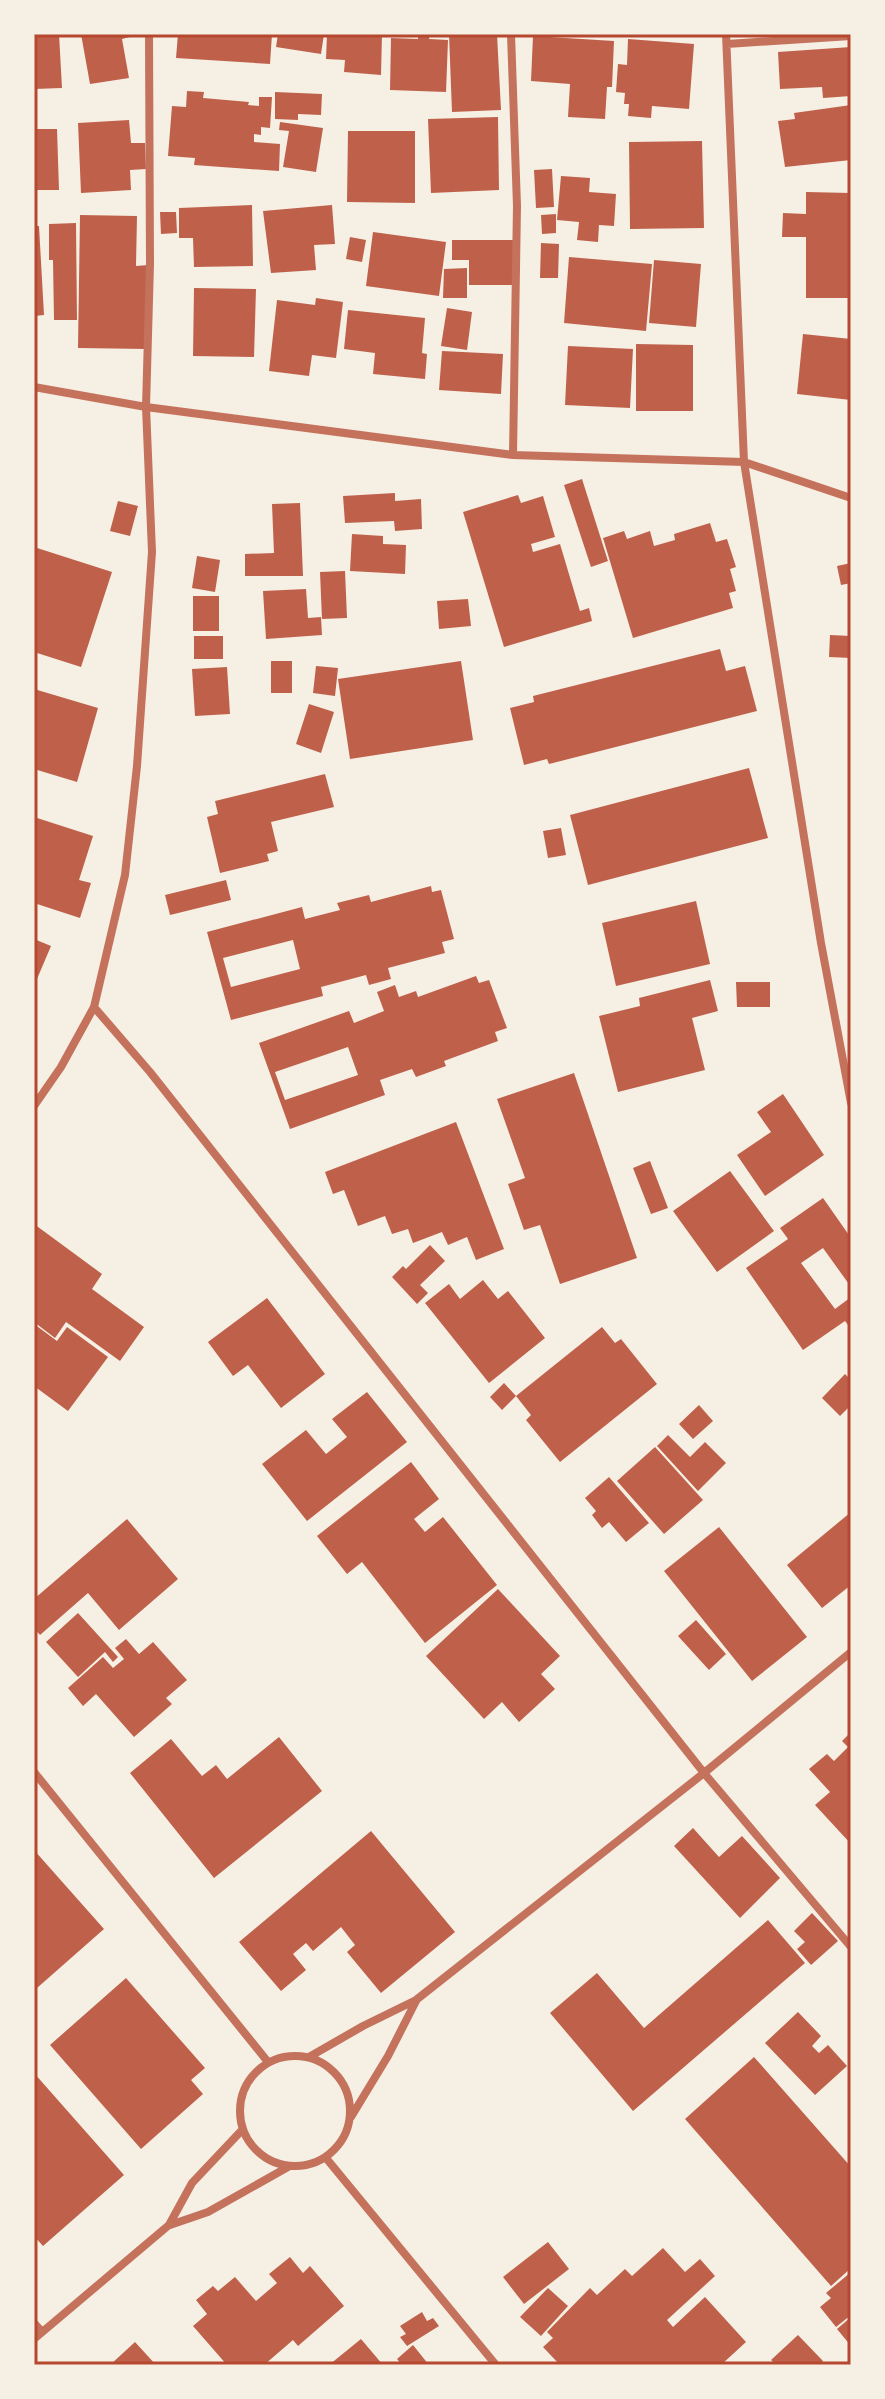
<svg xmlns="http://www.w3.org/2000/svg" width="885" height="2399" font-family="'Exo 2',sans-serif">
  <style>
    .building { fill: #bf614a; fill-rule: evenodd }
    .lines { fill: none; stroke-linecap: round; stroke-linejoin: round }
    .minor { stroke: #c5725c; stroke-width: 8 }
    .neatline { fill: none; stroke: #b5482f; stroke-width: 3 }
  </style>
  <rect width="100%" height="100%" fill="#f6efe4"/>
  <path class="building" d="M34 34H59L62 88 34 89Z
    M81 34H141L122 39 129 78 90 84Z
    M178 34H272L270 64 176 58Z
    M278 34H324L321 54 276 47Z
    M327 34H382L381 75 344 72 345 60 326 59Z
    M418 34H430L429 39 448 40 446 92 390 90 391 38 418 39Z
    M449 34H497L501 110 452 112Z
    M533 36 614 41 612 87H607L605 119 568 117 570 84 531 81Z
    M628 39 694 44 689 109 652 106 651 118 628 116 629 104H624L625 93 616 92 618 64 627 65Z
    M851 47V96L823 98 822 87 780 89 778 52Z
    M187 91 204 92 203 98 249 102 248 105 259 106V97H272L270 128 261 127V135L254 134V142L280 144 279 171 194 165 195 158 168 156 172 106 186 107Z
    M275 92 322 94 321 115 298 114V120L275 119Z
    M851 105V160L785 167 778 121 795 119 794 113Z
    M498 117 499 190 431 193 428 119Z
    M129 120 131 143H145L146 169 130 170 131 190 81 193 78 123Z
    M280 122 323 128 316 172 283 167 289 131 279 130Z
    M34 129H57L59 190H34Z
    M348 131H415V203L347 202Z
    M702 141 704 228 630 229 629 142Z
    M552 169 554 207 536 208 534 170Z
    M561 176 590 178 589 192 616 194 614 226 599 225 598 242 577 240 579 222 557 220Z
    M806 192 851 193V298H806V237H782L783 213 806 214Z
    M252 205 253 266 194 267 193 238H179V208Z
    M332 205 335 244 314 245 316 270 271 273 263 211Z
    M160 212H176L177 233 161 234Z
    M556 214V233L542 234 541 215Z
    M80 215 137 216 136 266 148 265 147 349 78 348Z
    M76 223 77 320H54L53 260H49V224Z
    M34 226H39L44 315 34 316Z
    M373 232 446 242 439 296 366 286Z
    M350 237 366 240 362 262 346 259Z
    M452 240H513V285H469V260H452Z
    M541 243 559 244 558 278H540Z
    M569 257 652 264 646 331 564 323Z
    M654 260 701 264 696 327 649 323Z
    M467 268V298H443L444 269Z
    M194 288 256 289 254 357 193 356Z
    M316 298 343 302 336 358 312 355 309 376 269 371 277 300 315 305Z
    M447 308 472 312 467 350 441 346Z
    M348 310 425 318 422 353 427 354 425 379 373 374 375 353 344 349Z
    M803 334 851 339V400L797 394Z
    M636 344 693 345V411H636Z
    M568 346 633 349 630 408 565 405Z
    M442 351 503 354 501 394 439 390Z
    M582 479 608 561 591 567 564 485Z
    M395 493V501L421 499 422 529 395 531 394 521 345 523 343 496Z
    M518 495 521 503 543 496 555 537 531 544 533 552 560 544 580 611 589 608 592 621 504 647 463 512Z
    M118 501 138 506 130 536 110 531Z
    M300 503 303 576H245V554L274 553 272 504Z
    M710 523 716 542 727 539 736 567 730 569 736 591 729 593 733 608 633 638 603 538 624 531 627 539 650 531 654 546 675 540 674 534Z
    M352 534 383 536V544L406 545 405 574 350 571Z
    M34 547 112 572 81 667 34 652Z
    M197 556 220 560 215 592 192 588Z
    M851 563V583L841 585 837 566Z
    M345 571 347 618 322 619 320 572Z
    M306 589 308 618 321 617 322 635 266 639 263 591Z
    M193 596H219V631H193Z
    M468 599 471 626 439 629 437 601Z
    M830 635 851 636V658L829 657Z
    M194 636H223V659H194Z
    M720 649 726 671 745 666 757 711 549 764 547 759 524 765 510 708 534 702 533 696Z
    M271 661H292V693H271Z
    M461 661 473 740 350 759 338 679Z
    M316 666 338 668 335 696 313 693Z
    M227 667 230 714 195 716 192 669Z
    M34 689 98 708 77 782 34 769Z
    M309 704 334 712 321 753 296 744Z
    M749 768 768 838 588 885 570 815Z
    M325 774 334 807 271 822 278 851 267 854 269 861 220 873 207 817 218 814 215 801Z
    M34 817 93 836 79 880 91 883 80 918 34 903Z
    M561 828 566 855 548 858 543 831Z
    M226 880 231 900 170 915 165 895Z
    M431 886 432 892 441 890 454 939 442 942 445 953 388 968 391 979 369 985 366 975 321 987 323 996 231 1020 207 932 302 907 305 919 340 910 337 903 369 895 371 902ZM293 940 300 969 231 987 223 958Z
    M696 901 710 964 616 986 602 923Z
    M34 939 51 946 34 986Z
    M476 976 479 983 489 980 507 1028 495 1032 498 1041 444 1061 446 1066 416 1077 412 1069 380 1080 385 1095 290 1129 259 1043 349 1011 354 1023 384 1011 377 992 395 985 399 997 416 991 418 997ZM348 1047 358 1075 285 1100 275 1072Z
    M710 980 718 1011 692 1018 705 1070 618 1092 599 1016 640 1006 639 998Z
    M736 982H770V1007H737Z
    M574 1073 637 1258 560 1284 540 1225 524 1230 508 1184 525 1178 497 1099Z
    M783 1094 824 1155 765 1196 737 1155 771 1132 757 1112Z
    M456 1122 504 1249 476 1260 467 1237 448 1245 442 1232 413 1243 408 1229 392 1234 385 1216 358 1226 344 1190 333 1194 325 1172Z
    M650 1161 668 1208 651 1214 633 1168Z
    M730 1171 774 1231 717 1272 673 1211Z
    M823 1198 851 1238V1287L823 1248 801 1263 835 1309 851 1297V1329L845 1321 803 1350 746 1268 788 1239 780 1228Z
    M34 1224 102 1274 92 1289 144 1327 120 1361 66 1322 55 1338 34 1322Z
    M430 1245 445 1261 420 1285 428 1293 417 1304 392 1277 403 1266 406 1269Z
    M483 1280 498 1299 508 1291 545 1338 489 1383 425 1303 449 1284 460 1299Z
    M267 1298 325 1374 281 1408 248 1365 233 1376 208 1342Z
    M34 1324 57 1341 67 1327 108 1357 68 1411 34 1386Z
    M602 1327 615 1343 621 1339 657 1384 560 1462 526 1420 531 1415 516 1396 502 1410 490 1397 504 1383 516 1396Z
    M845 1374 851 1380V1405L840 1416 822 1398Z
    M367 1392 407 1442 307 1521 262 1464 306 1430 326 1454 347 1437 332 1419Z
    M699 1405 713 1421 693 1439 679 1424Z
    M668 1435 690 1457 705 1442 726 1463 698 1491 657 1446Z
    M655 1447 703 1500 664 1534 617 1481Z
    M411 1462 439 1499 414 1519 425 1532 443 1517 497 1585 425 1643 362 1562 347 1574 317 1536Z
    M609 1477 649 1523 626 1542 609 1522 602 1528 592 1515 596 1511 585 1498Z
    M851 1512V1585L822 1608 787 1565Z
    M127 1519 178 1579 119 1630 88 1593 40 1635 34 1628V1599Z
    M719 1527 807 1637 752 1681 664 1571Z
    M498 1589 560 1656 541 1674 555 1689 519 1722 502 1702 484 1719 426 1656Z
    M78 1613 118 1657 113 1662 105 1652 78 1677 46 1642Z
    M696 1620 726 1654 709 1670 678 1636Z
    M126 1639 139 1654 153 1642 187 1680 166 1698 172 1704 134 1737 96 1694 83 1706 68 1688 103 1657 113 1668 124 1659 115 1648Z
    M851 1732V1844L815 1805 830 1792 809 1769 827 1754 834 1761 848 1747 842 1741Z
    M279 1737 322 1791 214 1878 130 1773 171 1739 202 1776 216 1765 227 1779Z
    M693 1828 719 1857 742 1836 780 1878 740 1918 674 1846Z
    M371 1831 455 1932 381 1993 347 1952 355 1945 341 1927 313 1951 306 1943 293 1954 306 1970 281 1991 239 1942Z
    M34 1850 104 1929 37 1988 34 1985Z
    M812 1913 838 1941 811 1965 797 1949 805 1942 794 1931Z
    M768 1920 805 1963 633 2111 550 2013 597 1973 644 2028Z
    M126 1978 205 2068 191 2080 203 2094 141 2149 50 2045Z
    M798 2012 821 2036 812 2046 819 2053 828 2045 847 2066 815 2095 765 2043Z
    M754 2057 851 2167V2268L831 2286 685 2119Z
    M34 2073 124 2175 43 2246 34 2236Z
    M548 2242 569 2269 524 2304 503 2277Z
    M663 2248 685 2272 700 2259 715 2276 667 2320 673 2327 705 2297 746 2342 721 2365H560L543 2347 553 2338 547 2332 590 2288 597 2295 625 2269 632 2276Z
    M290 2257 303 2273 310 2266 344 2306 298 2346 293 2340 264 2365H227L193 2326 207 2314 196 2300 213 2286 218 2291 235 2277 256 2301 277 2283 269 2274Z
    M851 2272V2315L836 2327 820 2307 831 2298 826 2293Z
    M548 2288 568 2306 541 2336 520 2317Z
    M422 2312 427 2321 433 2318 439 2326 407 2346 400 2337 406 2334 400 2326Z
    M851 2317V2346L837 2329Z
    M798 2335 823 2361 819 2365H776L771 2360Z
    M361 2339 383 2365H329Z
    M135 2342 156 2365H110Z
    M413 2345 429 2365H402L397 2359Z"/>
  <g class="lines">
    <path class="minor" d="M511 34 517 206 513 455
      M726 34 744 462 821 943 851 1103
      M727 44 851 36
      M34 387 146 407 513 455 744 462 851 498
      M94 1007 150 1072 704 1773 851 1947
      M34 1106 61 1067 94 1007 125 875 137 766 152 552 146 407 150 264 149 34
      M34 1772 268 2062
      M240 2111a55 55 0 1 1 110 0a55 55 0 1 1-110 0Z
      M309 2057 363 2026 416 2000 704 1773 851 1652
      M351 2117 388 2056 416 2001
      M326 2158 496 2365
      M170 2225 208 2212 288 2167
      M34 2323 42 2332
      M34 2339 169 2225 192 2183 243 2129"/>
  </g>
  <rect width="885" height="2399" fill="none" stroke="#f6efe4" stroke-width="72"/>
  <rect x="36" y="36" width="813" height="2327" class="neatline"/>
</svg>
